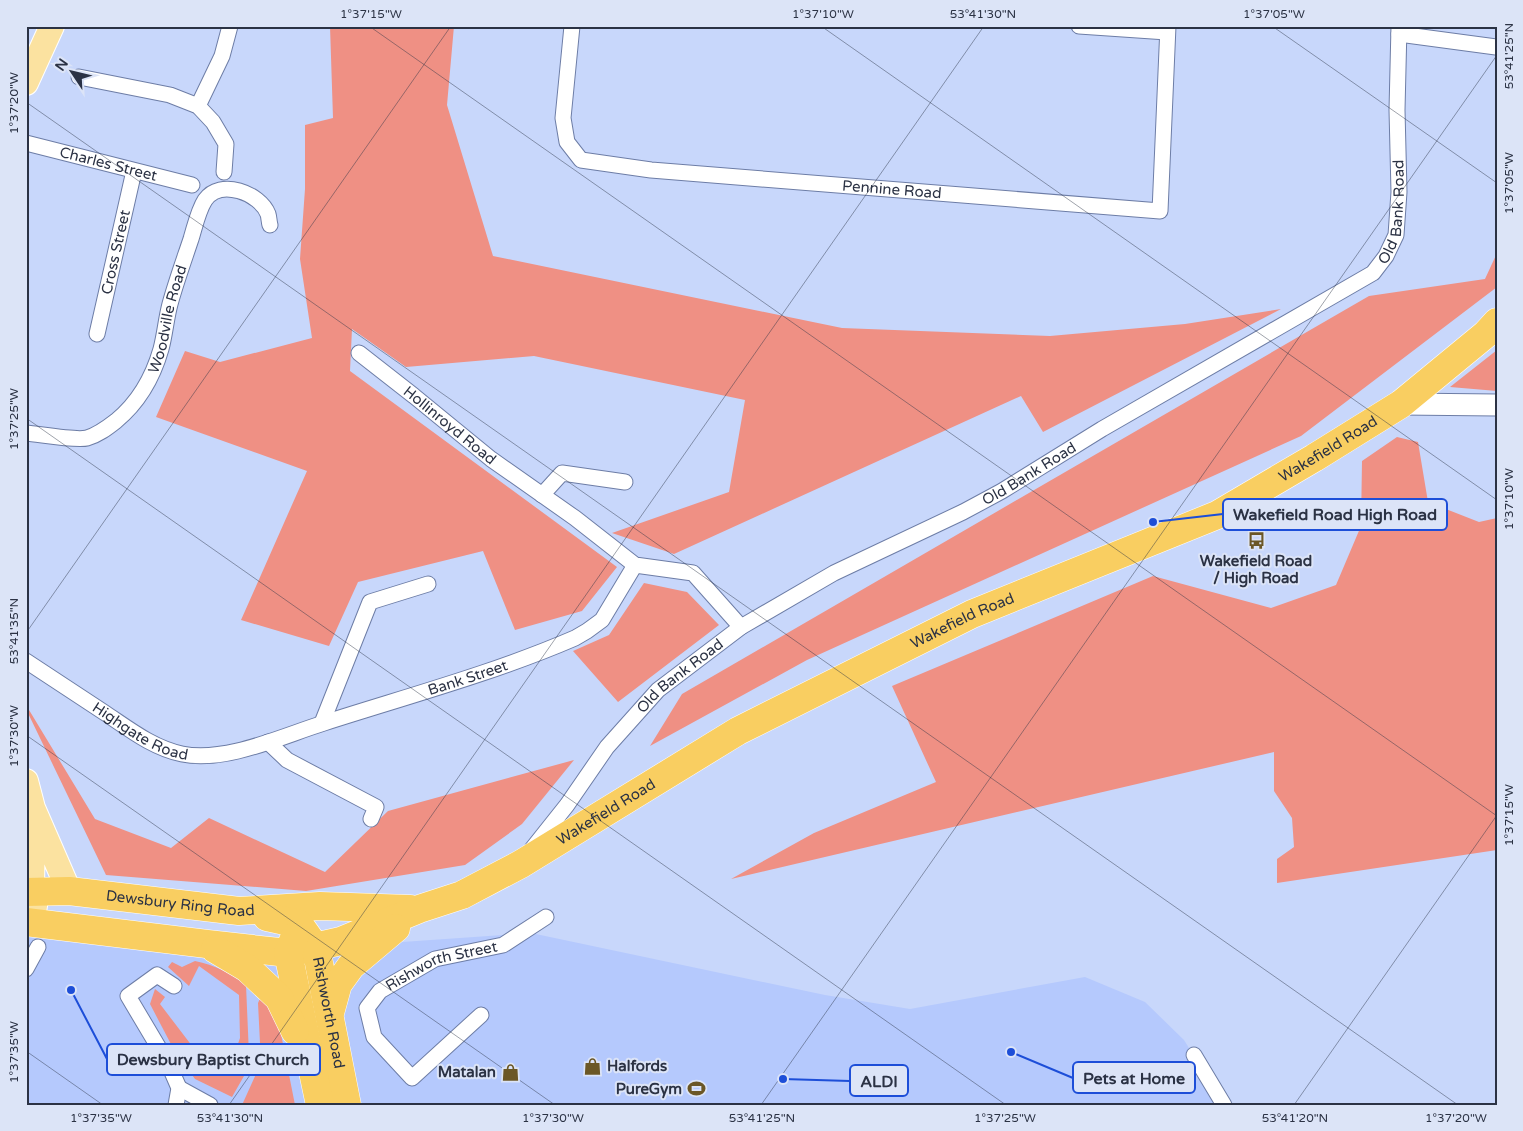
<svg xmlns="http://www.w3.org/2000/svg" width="1523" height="1131" font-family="'Varela Round',sans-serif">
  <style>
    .built { fill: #b5c9fd }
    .green { fill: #ef9084 }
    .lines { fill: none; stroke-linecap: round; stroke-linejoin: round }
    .street-casing { stroke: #6d7da6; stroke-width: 17 }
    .secondary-casing { stroke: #6d7da6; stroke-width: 23 }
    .primary-casing { stroke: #fff; stroke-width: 26 }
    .highway-casing { stroke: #fff; stroke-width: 29 }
    .street { stroke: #fff; stroke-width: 15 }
    .secondary { stroke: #fff; stroke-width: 21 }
    .primary { stroke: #fbe2a0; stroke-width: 24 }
    .highway { stroke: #f9ce61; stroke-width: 28 }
    .ticks { fill: none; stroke: #2b3244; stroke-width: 1; stroke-opacity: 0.45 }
    .labels { text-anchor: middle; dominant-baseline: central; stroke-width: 4; stroke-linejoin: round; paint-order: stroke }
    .street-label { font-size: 15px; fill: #2b3244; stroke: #dce4f7 }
    .poi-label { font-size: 15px; font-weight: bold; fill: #2b3244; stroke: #dce4f7; text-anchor: end }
    .leader { fill: none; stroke: #1d4ed8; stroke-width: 2 }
    .callout-dot { fill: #1d4ed8; stroke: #dce4f7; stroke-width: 2 }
    .callout { fill: #dce4f7; stroke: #1d4ed8; stroke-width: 2 }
    .callout-label { font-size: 16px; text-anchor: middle; font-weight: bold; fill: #2b3244 }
    .neatline { fill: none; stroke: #2b3244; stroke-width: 2 }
    .ticks-label { font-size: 12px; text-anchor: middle; fill: #2b3244 }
  </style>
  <rect width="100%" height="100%" fill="#c8d7fb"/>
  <path class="built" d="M26 922 316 948 531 933 825 995 910 1009 1085 977 1145 1002 1184 1040 1224 1105H26Z"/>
  <path class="green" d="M330 26H454L447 105 493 256 842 328 1050 336 1185 324 1281 309 1043 432 1021 396 674 554 612 533 729 492 745 400 534 356 406 367 352 329 350 371 617 567 582 611 515 630 483 551 358 582 329 646 241 620 307 471 156 417 185 351 220 362 312 338 300 259 305 189V125L333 118Z
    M1497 253V287L1301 436 807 660 650 746 682 694 1369 296 1485 279Z
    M1497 350V391L1450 387Z
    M1397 437 1418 442 1428 502 1479 522 1497 518V850L1277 883V859L1294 847 1292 818 1274 791V752L731 879 814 833 936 782 892 686 1153 576 1271 608 1336 585 1361 526 1362 461Z
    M644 583 687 592 719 625 618 702 573 651 609 635Z
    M26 705 95 819 171 848 209 818 325 872 388 811 574 760 522 824 465 865 306 891 106 875 26 709Z
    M195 961C215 965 230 973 246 985L249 1055 248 1069 232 1097 195 1079 173 1048 150 1004 155 989 165 997 160 1004 202 1059 232 1061 240 1038 239 995 199 966 189 986 168 967 172 962 182 967Z
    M263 992 280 1029 295 1105H242L261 1063 258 1003Z"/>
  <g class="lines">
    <defs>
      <g id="street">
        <path id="s1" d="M572 26 563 118 567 142 581 160 651 170 1160 211 1168 26"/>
        <path d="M1079 26 1167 32"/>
        <path d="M1399 34 1496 47"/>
        <path d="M79 77 170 95 198 106 213 122 226 144 224 172"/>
        <path d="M198 106 222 56 230 26"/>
        <path id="s2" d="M26 143 192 185"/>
        <path id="s3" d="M97 334 134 171"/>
        <path id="s4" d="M359 353 414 396 491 459 575 518 635 565 693 573 741 627"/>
        <path id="s5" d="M26 433C39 434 76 441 87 438 98 435 107 428 116 421 139 402 153 377 161 349 165 334 166 319 170 304 176 282 184 260 191 239 195 226 198 211 205 200 220 178 260 193 268 214 269 217 269 222 270 225"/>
        <path d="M542 495 562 473 625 482"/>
        <path id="s6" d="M26 661C53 679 79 696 105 713 129 729 153 748 182 754 226 763 282 736 324 723 408 696 494 673 575 638L587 631 602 620 635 565"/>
        <path d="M322 723 370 602 428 584"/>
        <path d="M268 742 287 760 376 807 371 819"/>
        <path id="s7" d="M532 849 567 805 607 747 658 690 741 627 834 573 963 512 1002 491 1102 429 1373 273 1386 256 1396 235 1399 192 1397 110 1399 26"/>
        <path d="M26 969 38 947"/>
        <path d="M174 986 157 975 128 996 169 1065 179 1088 176 1105"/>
        <path id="s8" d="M481 1015 412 1078 374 1037 367 1008 380 991 435 959 503 945 546 917"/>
        <path d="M1194 1055 1224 1105"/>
        <path d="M179 1088 210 1105"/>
      </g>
      <path id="secondary" d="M1401 404 1497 405"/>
      <path id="primary" d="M26 83 52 26
        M26 781 33 808 69 891
        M26 920 35 906 32 891 33 817"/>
      <g id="highway">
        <path id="s9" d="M26 892 69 891 239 911 320 906 410 909"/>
        <path id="s10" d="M267 917 299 924 316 948 347 1105"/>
        <path id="s11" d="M26 922 207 944 288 953 341 941 419 909 462 895 521 864 738 731 972 614 1217 515 1314 458 1401 404 1486 334 1497 322"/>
        <path d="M295 936 288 953 320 1105"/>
        <path d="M215 949 247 968 279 998 295 1031"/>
        <path d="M330 1013 338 984 351 966 396 928"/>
      </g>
    </defs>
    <use href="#street" class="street-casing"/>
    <use href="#secondary" class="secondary-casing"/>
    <use href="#primary" class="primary-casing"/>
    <use href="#highway" class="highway-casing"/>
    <use href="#street" class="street"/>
    <use href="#secondary" class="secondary"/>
    <use href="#primary" class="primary"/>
    <use href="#highway" class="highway"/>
  </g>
  <path class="ticks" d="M369 26 1497 816M821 26 1497 500M1272 26 1497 183M26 102 1458 1105M26 418 1006 1105M26 633 451 26M26 735 555 1105M26 1051 103 1105M229 1105 984 26M761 1105 1497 55M1294 1105 1497 815"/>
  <defs>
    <symbol id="bus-bare" viewBox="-9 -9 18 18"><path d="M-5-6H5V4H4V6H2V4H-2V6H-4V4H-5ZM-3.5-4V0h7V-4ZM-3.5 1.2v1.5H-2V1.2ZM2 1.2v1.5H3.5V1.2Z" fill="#6b5726" stroke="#dce4f7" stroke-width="2.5" paint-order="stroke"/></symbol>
    <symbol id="shop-bare" viewBox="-9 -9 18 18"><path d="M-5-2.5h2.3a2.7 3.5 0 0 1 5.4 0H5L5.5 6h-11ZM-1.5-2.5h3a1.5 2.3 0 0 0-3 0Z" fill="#6b5726" stroke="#dce4f7" stroke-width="2.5" paint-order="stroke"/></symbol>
    <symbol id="stadium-bare" viewBox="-9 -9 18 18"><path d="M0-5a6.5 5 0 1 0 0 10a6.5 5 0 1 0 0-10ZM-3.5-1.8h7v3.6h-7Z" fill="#6b5726" stroke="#dce4f7" stroke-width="2.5" paint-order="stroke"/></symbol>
  </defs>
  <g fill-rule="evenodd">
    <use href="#bus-bare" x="1244" y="528" width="25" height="25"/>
    <use href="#shop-bare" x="580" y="1054" width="25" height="25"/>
    <use href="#shop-bare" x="498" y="1060" width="25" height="25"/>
    <use href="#stadium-bare" x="684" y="1076" width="25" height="25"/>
  </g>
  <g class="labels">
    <g class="street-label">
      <text stroke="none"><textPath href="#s2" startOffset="85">Charles Street</textPath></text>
      <text stroke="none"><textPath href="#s1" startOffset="452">Pennine Road</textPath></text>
      <text stroke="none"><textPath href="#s7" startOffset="1099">Old Bank Road</textPath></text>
      <text stroke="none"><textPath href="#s3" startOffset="84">Cross Street</textPath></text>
      <text stroke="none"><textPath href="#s5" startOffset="212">Woodville Road</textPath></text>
      <text stroke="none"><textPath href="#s4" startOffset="116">Hollinroyd Road</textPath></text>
      <text stroke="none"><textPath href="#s11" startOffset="1424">Wakefield Road</textPath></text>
      <text stroke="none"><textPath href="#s7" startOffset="634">Old Bank Road</textPath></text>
      <text stroke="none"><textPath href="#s11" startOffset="1019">Wakefield Road</textPath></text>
      <text stroke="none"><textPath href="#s6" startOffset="480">Bank Street</textPath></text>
      <text stroke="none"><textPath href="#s7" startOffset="229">Old Bank Road</textPath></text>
      <text stroke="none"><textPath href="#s6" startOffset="135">Highgate Road</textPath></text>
      <text stroke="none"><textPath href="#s11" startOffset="614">Wakefield Road</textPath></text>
      <text stroke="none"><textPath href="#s9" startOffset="155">Dewsbury Ring Road</textPath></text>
      <text stroke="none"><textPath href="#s8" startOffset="268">Rishworth Street</textPath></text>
      <text stroke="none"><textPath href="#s10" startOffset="128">Rishworth Road</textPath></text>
    </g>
    <g class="poi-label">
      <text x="1256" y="561" text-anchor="middle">Wakefield Road<tspan x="1256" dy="17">/ High Road</tspan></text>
      <text x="607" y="1066" text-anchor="start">Halfords</text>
      <text x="496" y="1072">Matalan</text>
      <text x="682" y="1089">PureGym</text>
    </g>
  </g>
  <path class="leader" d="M1153 522L1223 514M71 990L107 1059M1011 1052L1073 1078M783 1079L850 1081"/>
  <g class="callout-dot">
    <circle cx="1153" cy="522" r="5"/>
    <circle cx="71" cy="990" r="5"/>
    <circle cx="1011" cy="1052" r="5"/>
    <circle cx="783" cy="1079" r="5"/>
  </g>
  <g class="callout">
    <rect x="1223" y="499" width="224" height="31" rx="5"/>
    <rect x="107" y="1044" width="213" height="31" rx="5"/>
    <rect x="1073" y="1062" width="122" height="31" rx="5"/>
    <rect x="850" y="1065" width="58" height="31" rx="5"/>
  </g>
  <g class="callout-label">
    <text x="1335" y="520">Wakefield Road High Road</text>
    <text x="213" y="1065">Dewsbury Baptist Church</text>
    <text x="1134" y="1084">Pets at Home</text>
    <text x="879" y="1087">ALDI</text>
  </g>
  <rect width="1523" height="1131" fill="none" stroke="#dce4f7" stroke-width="55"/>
  <g transform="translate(72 72) rotate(305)" stroke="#dce4f7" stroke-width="4" paint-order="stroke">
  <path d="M0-4L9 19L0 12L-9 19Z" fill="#2b3244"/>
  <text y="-8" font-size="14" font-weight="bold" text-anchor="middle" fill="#2b3244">N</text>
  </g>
  <rect x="28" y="28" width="1468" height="1076" class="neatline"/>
  <g class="ticks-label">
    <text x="371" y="18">1°37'15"W</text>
    <text x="823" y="18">1°37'10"W</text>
    <text x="983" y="18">53°41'30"N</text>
    <text x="1274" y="18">1°37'05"W</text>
    <text transform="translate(1509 56) rotate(-90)" y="4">53°41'25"N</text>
    <text transform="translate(14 103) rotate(-90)" y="4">1°37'20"W</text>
    <text transform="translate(1509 183) rotate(-90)" y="4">1°37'05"W</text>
    <text transform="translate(14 419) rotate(-90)" y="4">1°37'25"W</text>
    <text transform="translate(1509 499) rotate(-90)" y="4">1°37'10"W</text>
    <text transform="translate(14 631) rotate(-90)" y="4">53°41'35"N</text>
    <text transform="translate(14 736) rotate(-90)" y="4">1°37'30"W</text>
    <text transform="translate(1509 815) rotate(-90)" y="4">1°37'15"W</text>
    <text transform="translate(14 1052) rotate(-90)" y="4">1°37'35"W</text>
    <text x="101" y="1122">1°37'35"W</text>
    <text x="230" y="1122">53°41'30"N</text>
    <text x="553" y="1122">1°37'30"W</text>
    <text x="762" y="1122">53°41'25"N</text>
    <text x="1005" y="1122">1°37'25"W</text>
    <text x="1295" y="1122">53°41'20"N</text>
    <text x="1456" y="1122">1°37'20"W</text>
  </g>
</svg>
